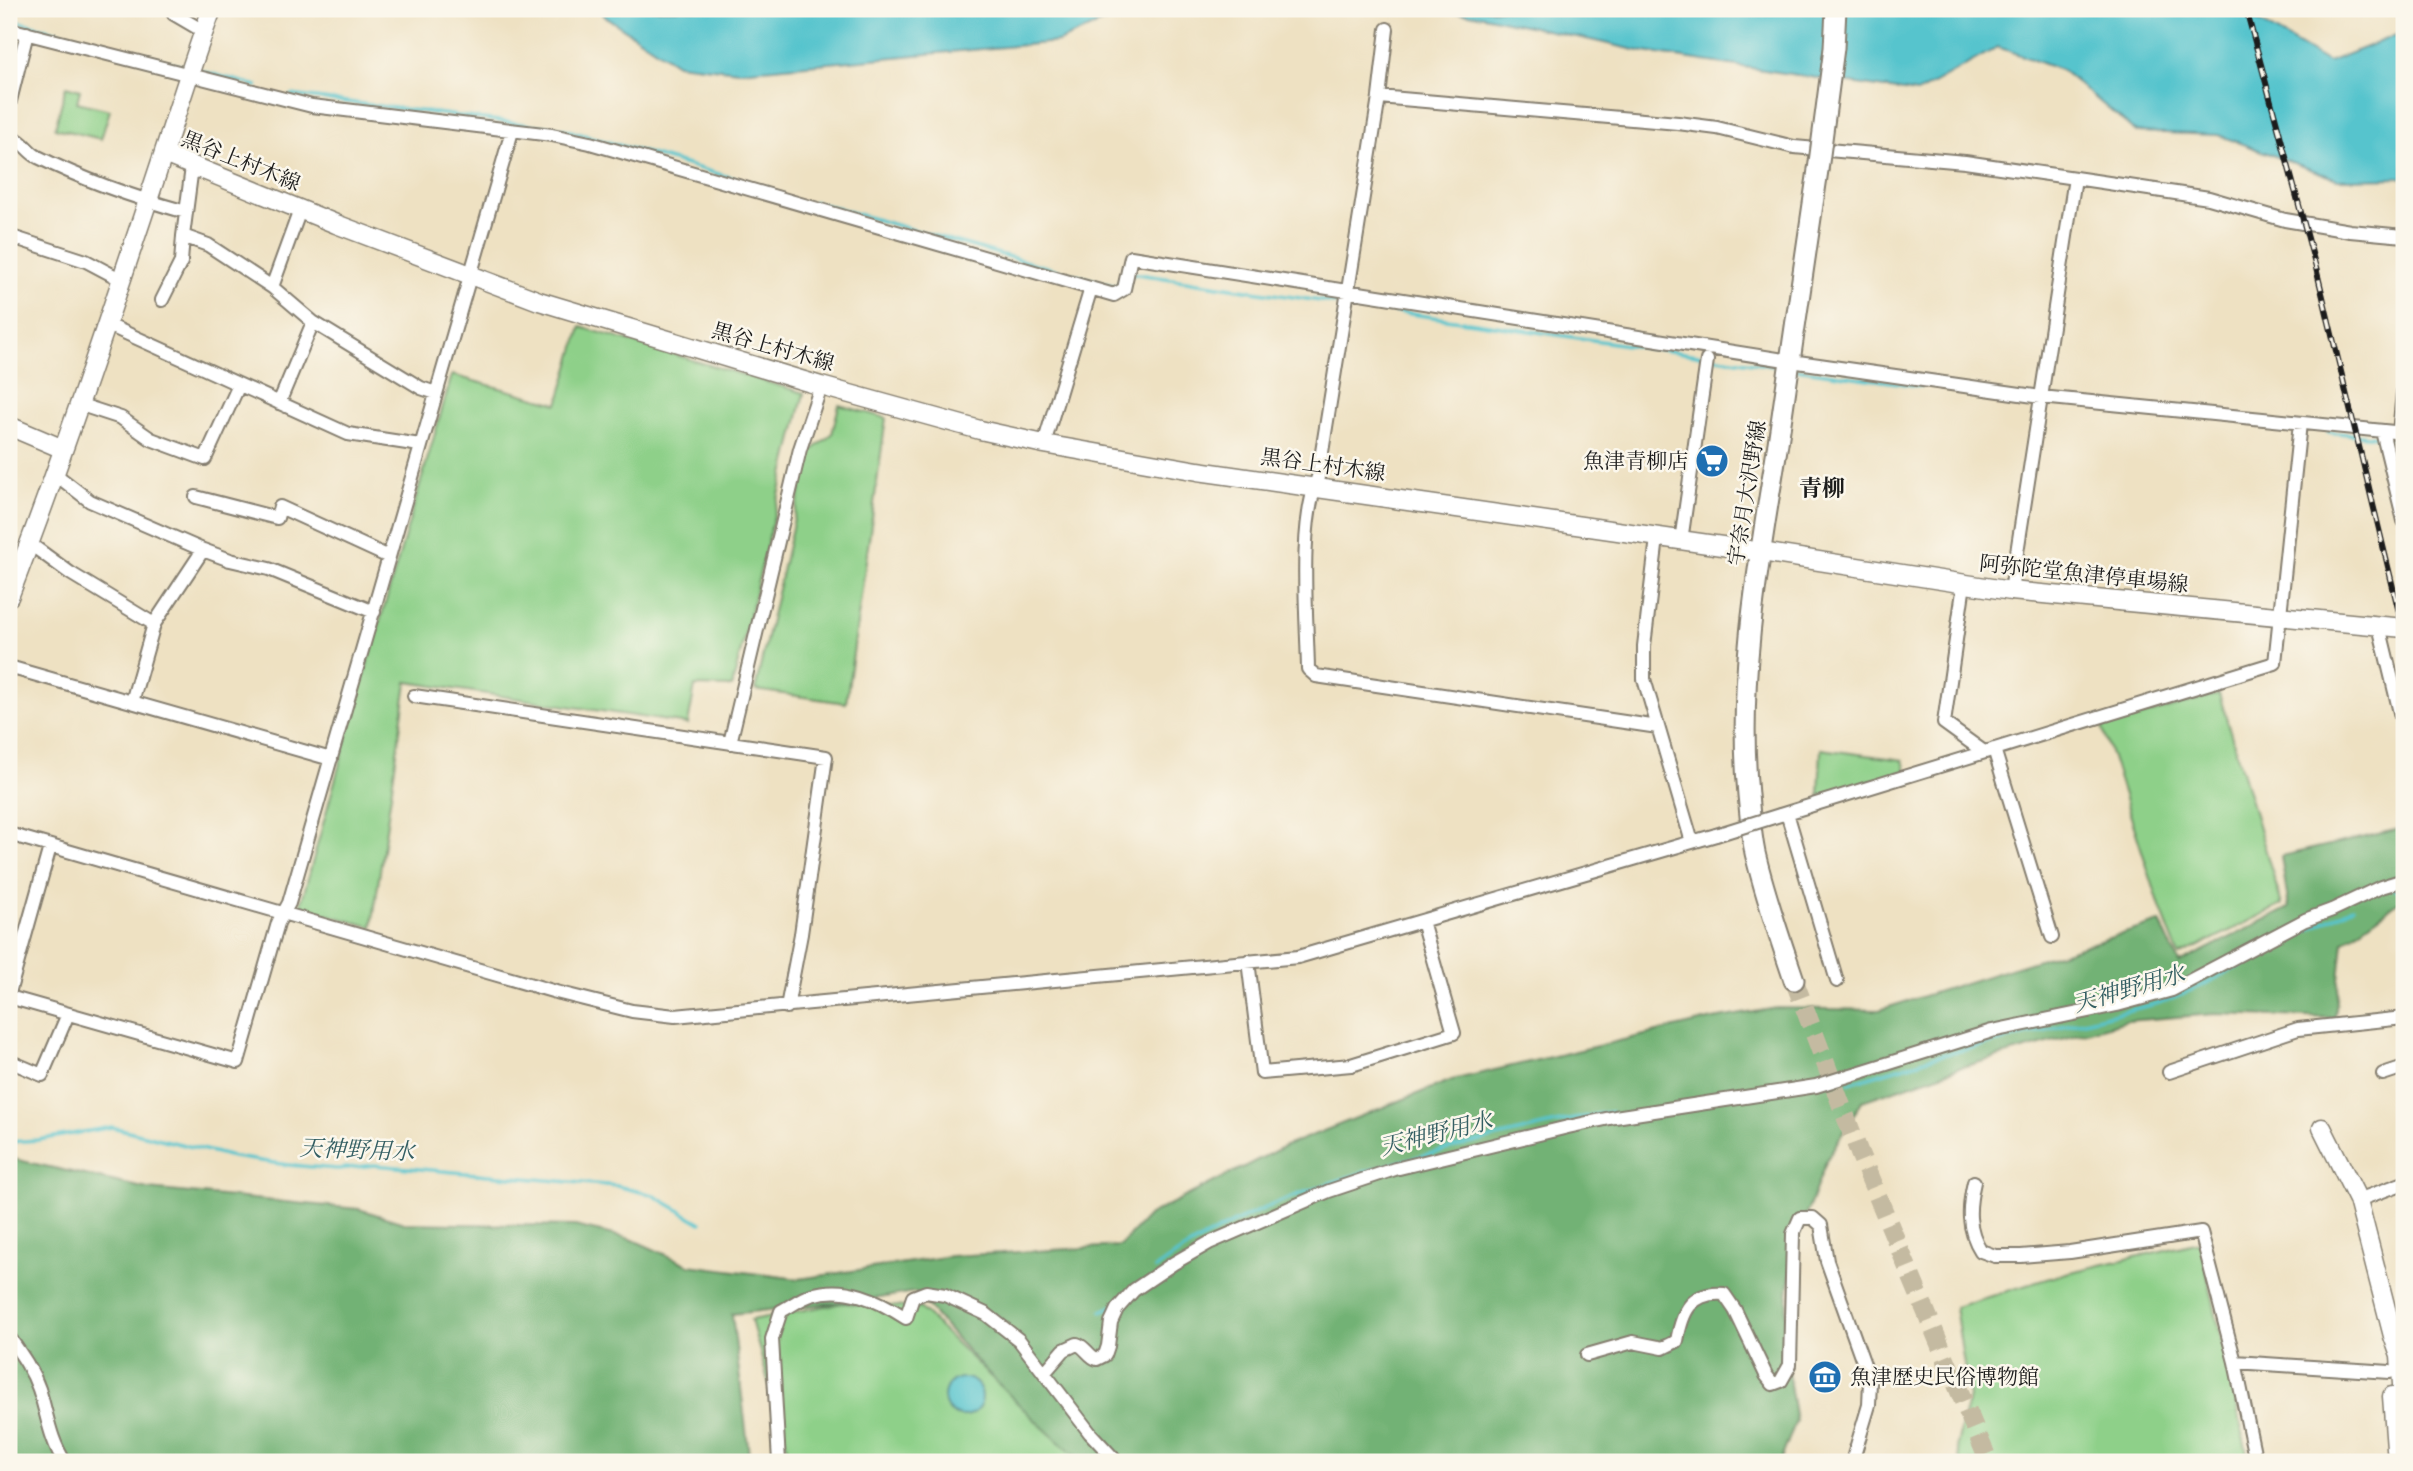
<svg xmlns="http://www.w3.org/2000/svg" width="2413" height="1471" font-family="'IM FELL French Canon','Noto Serif JP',serif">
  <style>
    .green { fill: #8ed089; stroke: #557652; stroke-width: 2 }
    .forest { fill: #72b275; stroke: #476748; stroke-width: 2 }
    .water { fill: #57c4cd; stroke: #3a7074; stroke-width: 2 }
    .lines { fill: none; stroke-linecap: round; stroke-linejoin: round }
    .stream { stroke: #57c4cd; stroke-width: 3.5 }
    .primary-tunnel { stroke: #c4baa1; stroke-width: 19; stroke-dasharray: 19 10; stroke-linecap: butt }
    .street-casing { stroke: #857e6f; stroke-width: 16 }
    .secondary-casing { stroke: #857e6f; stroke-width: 21 }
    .primary-casing { stroke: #857e6f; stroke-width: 23 }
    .street { stroke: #fff; stroke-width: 12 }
    .secondary { stroke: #fff; stroke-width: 18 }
    .primary { stroke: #fff; stroke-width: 19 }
    .rail-casing { stroke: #1c1c1c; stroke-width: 6 }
    .rail { stroke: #fbf7ec; stroke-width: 3.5; stroke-dasharray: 10; stroke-linecap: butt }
    .street-bridge-casing { stroke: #857e6f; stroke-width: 16; stroke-linecap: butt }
    .primary-bridge-casing { stroke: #857e6f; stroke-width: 23; stroke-linecap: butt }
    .street-bridge { stroke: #fff; stroke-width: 12 }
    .primary-bridge { stroke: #fff; stroke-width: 19 }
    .labels { text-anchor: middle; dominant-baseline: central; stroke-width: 5; stroke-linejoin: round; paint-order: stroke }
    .street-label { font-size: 21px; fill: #1c1c1c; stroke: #fbf7ec }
    .poi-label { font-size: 21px; fill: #1c1c1c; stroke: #fbf7ec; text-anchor: end }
    .neighbourhood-label { font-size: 23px; font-weight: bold; fill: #1c1c1c; stroke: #fbf7ec }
    .water-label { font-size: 23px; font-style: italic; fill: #345f63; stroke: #fbf7ec }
  </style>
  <rect width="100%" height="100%" fill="#fbf7ec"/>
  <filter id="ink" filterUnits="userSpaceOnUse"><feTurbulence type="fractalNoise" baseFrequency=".0143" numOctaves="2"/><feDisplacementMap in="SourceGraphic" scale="14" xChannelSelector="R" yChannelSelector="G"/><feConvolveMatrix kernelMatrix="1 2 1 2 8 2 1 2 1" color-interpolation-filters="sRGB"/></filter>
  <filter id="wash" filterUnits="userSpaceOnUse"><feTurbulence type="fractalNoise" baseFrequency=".00686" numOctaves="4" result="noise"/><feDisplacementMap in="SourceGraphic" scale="28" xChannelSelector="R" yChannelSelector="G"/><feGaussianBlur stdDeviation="1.57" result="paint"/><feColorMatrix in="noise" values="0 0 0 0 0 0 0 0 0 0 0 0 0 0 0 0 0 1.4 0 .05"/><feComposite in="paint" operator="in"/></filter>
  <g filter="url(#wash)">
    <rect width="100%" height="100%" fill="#eee1c2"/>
    <path class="green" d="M66 86 80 90 77 102 110 110 101 139 55 128Z
      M581 327 804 393 732 687 695 686 688 724 407 682 372 927 300 907 364 676 452 375 558 404Z
      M839 405 886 418 846 703 755 690 809 453 832 434Z
      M2219 694 2282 905 2179 956 2160 907 2102 727Z
      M1821 749 1903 760 1906 771 1819 796Z
      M2200 1242 2249 1462H1960L1957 1445 1969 1397 1955 1307 2066 1273Z
      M842 1303 920 1308 997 1383 1101 1462H791L751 1320Z"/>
    <path class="forest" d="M2404 828V898L2343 942 2335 1018 2215 1014 2126 1021 1959 1068 1862 1101 1827 1159 1793 1250 1783 1341 1796 1421 1780 1462H1082C1021 1411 967 1352 915 1292L873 1299 732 1314 750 1462H9V1158L148 1189 359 1209 404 1223 575 1226 631 1239 689 1265 799 1279 951 1256 1120 1246 1149 1215 1283 1147 1452 1080 1713 1019 1777 1008 1879 1010 2160 922 2179 963 2289 908 2281 856Z"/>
    <path class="water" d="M604 9H1133L1058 42 739 71 677 64 603 15Z
      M1431 9H2237L2328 62 2404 32V178L2337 179 2218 135 2136 132 2063 71 1998 47 1917 93 1644 52 1484 16Z
      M944 1397a19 19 0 1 1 38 0a19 19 0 1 1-38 0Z"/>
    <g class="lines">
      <path class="stream" d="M9 19 186 67
        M197 70 257 86
        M291 95 563 129 767 188
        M814 202 1117 287 1121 278
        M1131 273 1341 304
        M1349 305 1781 367
        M1796 369 1920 386
        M2328 432 2379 437
        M2387 438 2404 440
        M2394 889 2404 888
        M1849 1083 1938 1056 2159 1003 2199 987 2353 907
        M1726 1094 1810 1079
        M9 1142 38 1140 112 1127 233 1157 288 1165 338 1169 374 1165 617 1186 653 1195 701 1223
        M1155 1269C1251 1201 1368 1168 1481 1141 1524 1131 1567 1119 1611 1112
        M1102 1311 1113 1306"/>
    </g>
  </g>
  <g filter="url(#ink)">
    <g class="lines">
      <path class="primary-tunnel" d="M1794 980 1859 1152 1989 1462"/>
      <defs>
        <path id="street" d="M175 9 174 14 203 31
          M9 29 312 106 552 135 590 143 1114 295 1124 289 1131 257 1791 361 2041 397 2404 433
          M1379 97 1387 29
          M9 105 27 33
          M9 136C25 141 26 151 38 157 82 179 139 199 186 212
          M192 167 183 236 208 245 272 287
          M300 210 272 287 313 322
          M9 236 86 261 120 279
          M162 300 181 262 183 236
          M106 324 348 434 420 445
          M279 403 313 322 421 388 436 393
          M78 404 121 418 151 439 205 459 239 385
          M2382 431 2404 521
          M2399 432 2404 382
          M1044 444 1091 288
          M55 474 90 501 203 550 230 560 269 569 374 612
          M196 497 277 518 280 507 389 557
          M1657 538 1644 646V679L1692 842
          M1681 541 1707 360
          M29 543 70 573 154 624
          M1964 584 1944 723 1984 752
          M2011 591 2075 178 2209 198 2285 220 2350 231 2404 236
          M2379 626 2404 729
          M9 667 331 759
          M414 696 826 757 801 934 787 1007
          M132 702 154 624 203 550
          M1658 727 1316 676 1308 669C1307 613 1298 528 1318 477L1379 97 1678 123 1717 128 1794 147 1965 162 2075 178
          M730 743 800 449 821 386
          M1994 749 2052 937
          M1787 813 1837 981
          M1780 815 2275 663 2300 423
          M9 834 556 992 632 1011 675 1016 1298 957 1716 835
          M1248 961 1262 1073 1351 1065 1454 1033 1422 921
          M9 993 50 847
          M9 997 238 1062 278 923 289 903 512 131
          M9 1061 42 1075 68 1014
          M2169 1072 2298 1029 2404 1018
          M2383 1074 2404 1067
          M1974 1182C1968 1208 1967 1229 1981 1251L1995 1256H2021L2070 1252 2201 1232 2235 1362 2256 1462
          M2358 1200 2404 1183
          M9 1337C21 1354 32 1369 39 1389 47 1413 50 1441 65 1462
          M1587 1355 1633 1342 1663 1348 1677 1341C1682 1313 1690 1291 1724 1294L1735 1310 1766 1375 1773 1384 1781 1381 1790 1365 1793 1234 1800 1218H1813L1821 1225 1827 1261 1870 1381 1869 1405 1852 1462
          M2235 1362 2390 1372
          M1045 1372 1064 1350 1077 1344C1086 1347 1089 1357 1097 1359L1105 1355 1108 1346 1111 1322 1117 1309 1134 1290 1174 1263 1209 1243 1329 1191 1395 1169 1568 1127 1615 1117 1816 1086 1992 1031 2117 1005 2172 990 2305 920 2332 910 2381 887 2404 880
          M779 1462 772 1339 781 1311C791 1306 801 1298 811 1295 845 1284 878 1300 906 1318L913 1297 926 1292 945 1295 986 1314 1019 1340 1090 1433 1117 1462"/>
        <path id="secondary" d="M164 154 336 224 539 301 821 386 980 430 1044 444 1198 471 1729 547 2011 591 2404 628
          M9 426 63 449
          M9 597C65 452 114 303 163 155 179 106 194 57 212 9
          M2322 1128 2358 1200 2393 1336 2400 1356 2404 1412
          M2392 1396 2397 1462"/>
        <path id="primary" d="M1794 980C1780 938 1765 896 1755 853 1751 834 1750 814 1748 795 1737 677 1759 559 1778 443 1792 352 1805 261 1818 170"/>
      </defs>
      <use href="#street" class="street-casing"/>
      <use href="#secondary" class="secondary-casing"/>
      <use href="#primary" class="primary-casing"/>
      <use href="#street" class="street"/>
      <use href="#secondary" class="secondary"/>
      <use href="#primary" class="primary"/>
      <defs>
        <path id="rail" d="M2246 9 2316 268 2404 633"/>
      </defs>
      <use href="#rail" class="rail-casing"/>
      <use href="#rail" class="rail"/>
      <defs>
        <path id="street-bridge" d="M1716 835 1780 815"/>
        <path id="primary-bridge" d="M1818 170 1834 48 1836 9"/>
      </defs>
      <use href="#street-bridge" class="street-bridge-casing"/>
      <use href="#primary-bridge" class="primary-bridge-casing"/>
      <use href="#street-bridge" class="street-bridge"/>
      <use href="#primary-bridge" class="primary-bridge"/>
    </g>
  </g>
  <defs>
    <symbol id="supermarket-disc" viewBox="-11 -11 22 22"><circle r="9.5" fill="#1f6fb2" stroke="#fbf7ec"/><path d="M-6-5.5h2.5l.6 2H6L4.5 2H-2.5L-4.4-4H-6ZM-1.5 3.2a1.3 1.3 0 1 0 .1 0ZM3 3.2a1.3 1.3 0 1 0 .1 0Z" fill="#fff"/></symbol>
    <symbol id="museum-disc" viewBox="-11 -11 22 22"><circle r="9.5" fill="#1f6fb2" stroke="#fbf7ec"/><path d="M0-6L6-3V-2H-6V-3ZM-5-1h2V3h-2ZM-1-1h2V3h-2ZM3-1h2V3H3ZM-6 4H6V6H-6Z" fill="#fff"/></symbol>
  </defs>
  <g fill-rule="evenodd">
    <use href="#supermarket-disc" x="1693" y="442" width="38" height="38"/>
    <use href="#museum-disc" x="1806" y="1358" width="38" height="38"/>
  </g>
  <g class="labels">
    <g class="street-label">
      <text transform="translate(241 161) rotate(22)">黒谷上村木線</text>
      <text transform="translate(773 347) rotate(16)">黒谷上村木線</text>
      <text transform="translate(1323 465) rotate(8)">黒谷上村木線</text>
      <text transform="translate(1747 493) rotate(-81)">宇奈月大沢野線</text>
      <text transform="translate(2084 574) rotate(6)">阿弥陀堂魚津停車場線</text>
    </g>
    <g class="poi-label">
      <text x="1688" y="461">魚津青柳店</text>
      <text x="1850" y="1377" text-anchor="start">魚津歴史民俗博物館</text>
    </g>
    <g class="neighbourhood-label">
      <text x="1822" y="488">青柳</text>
    </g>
    <g class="water-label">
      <text transform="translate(2129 989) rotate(-16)">天神野用水</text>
      <text transform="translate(1436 1134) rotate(-14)">天神野用水</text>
      <text transform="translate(357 1150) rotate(2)">天神野用水</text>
    </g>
  </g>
  <rect width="2413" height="1471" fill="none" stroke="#fbf7ec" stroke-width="35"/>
</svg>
